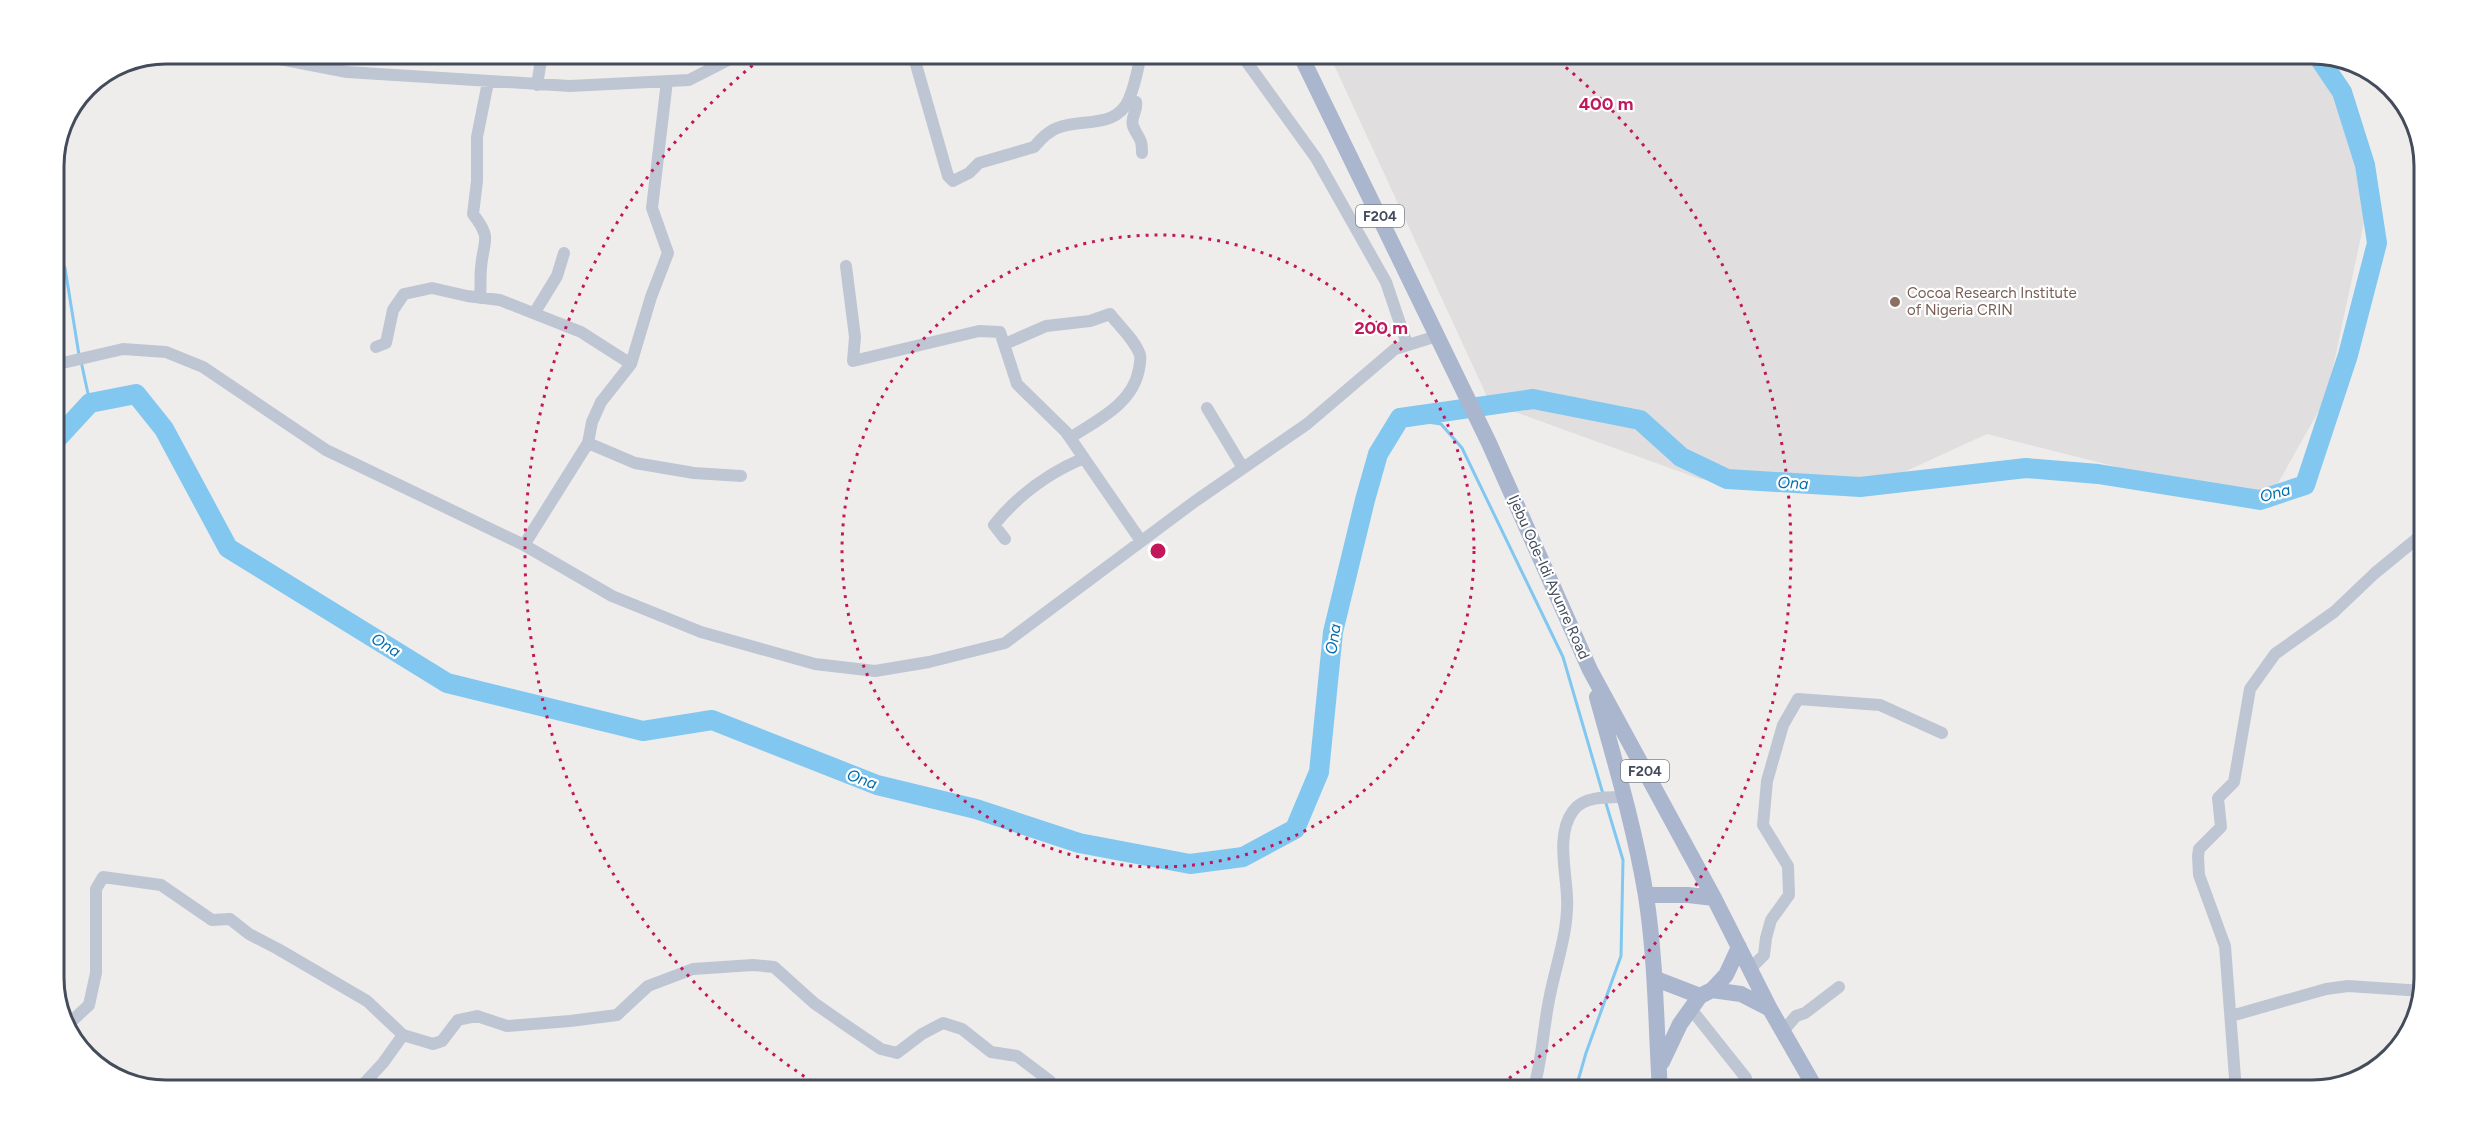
<svg xmlns="http://www.w3.org/2000/svg" width="2479" height="1145" font-family="Figtree,sans-serif">
  <style>
    .education { fill: #e0dede }
    .lines { fill: none; stroke-linecap: round; stroke-linejoin: round }
    .stream { stroke: #81c7f0; stroke-width: 3 }
    .river { stroke: #81c7f0; stroke-width: 20 }
    .minor { stroke: #bfc6d3; stroke-width: 12 }
    .major { stroke: #aab6ce; stroke-width: 16 }
    .ring { fill: none; stroke: #c2185b; stroke-width: 3; stroke-dasharray: 3 6 }
    .education-dot { fill: #8d6e63; stroke: #fff; stroke-width: 2 }
    .labels { text-anchor: middle; dominant-baseline: central; stroke-width: 4.5; stroke-linejoin: round; paint-order: stroke }
    .shield { fill: #fff; stroke: #7c828c; stroke-width: 1.5 }
    .shield-label { font-size: 14px; font-weight: bold; fill: #444c5b }
    .education-label { font-size: 15px; fill: #785e54; stroke: #fff; text-anchor: start }
    .street-label { font-size: 15px; fill: #444c5b; stroke: #fff }
    .water-label { font-size: 16px; font-style: italic; fill: #046ead; stroke: #fff }
    .rim { fill: none; stroke: #444c5b; stroke-width: 3 }
    .centre { fill: #c2185b; stroke: #fff; stroke-width: 3 }
    .ring-label { font-size: 18px; text-anchor: middle; font-weight: bold; fill: #c2185b; stroke: #fff; stroke-width: 4.5; stroke-linejoin: round; paint-order: stroke }
  </style>
  <rect width="100%" height="100%" fill="#efedec"/>
  <path class="education" d="M1329 54 2317 55 2342 92 2367 208 2327 396 2272 494 2153 476 1987 434 1858 493 1700 479 1490 403Z"/>
  <g class="lines">
    <path class="stream" d="M54 253 65 268 79 355
      M81 361 90 403
      M1400 418 1441 424 1462 448 1563 657 1603 794
      M1575 1091 1586 1053 1621 956 1623 860 1605 800"/>
    <path class="river" d="M54 442 90 403 136 394 164 429 228 548 447 683 643 731 712 720 877 785 976 809 1079 843 1190 864 1243 857 1295 829 1319 772 1333 632 1365 500 1378 454 1400 418 1533 399 1640 420 1681 457 1727 479 1860 487 2026 468 2098 474 2260 500 2305 485 2348 355 2377 243 2365 165 2342 92 2317 55"/>
    <path class="minor" d="M253 54 347 72 570 86 689 80 740 54
      M913 54 948 176 953 181 969 173 979 163 1034 147C1041 139 1049 130 1060 127 1084 119 1117 128 1129 99 1135 85 1138 69 1141 54
      M1241 54 1316 158 1386 282 1407 344
      M537 85 542 54
      M1128 101 1136 102C1138 111 1130 117 1133 126 1138 139 1142 136 1142 153
      M846 266 855 337 853 361 979 331 1000 332 1017 384 1066 432 1141 541
      M480 298C481 288 480 278 481 268 483 240 493 240 473 214L477 181V137L488 82
      M535 312 557 276 564 253
      M1005 344 1046 326 1090 321 1110 314C1120 327 1135 340 1140 355 1141 359 1140 364 1139 369 1133 404 1097 420 1070 438
      M376 347 386 343 393 310 404 294 432 288 467 296 500 300 581 332 631 364
      M54 365 123 349 166 352 203 367 326 450 524 545 612 596 701 632 815 664 875 671 929 662 1005 643 1194 502 1307 424 1395 349 1437 336
      M1207 408 1243 468
      M588 443 635 463 694 473 741 476
      M1005 539 994 525C1019 494 1048 473 1084 458
      M524 545 588 443 592 422 601 402 631 364 651 297 668 253 652 208 667 81
      M1750 969 1764 955 1766 938 1771 920 1789 895 1788 866 1763 825 1767 781 1783 725 1798 699 1880 705 1942 733
      M1691 1009 1746 1078
      M2231 1016 2326 989 2348 986 2423 991
      M65 1018 73 1020 89 1005 96 973V889L103 877 161 885 212 920 230 919 249 934 278 949 367 1001 403 1035 433 1044 442 1041 458 1020 477 1016 507 1026 570 1021 617 1015 648 986 693 969 753 965 774 967 814 1003 847 1026 881 1049 897 1053 922 1034 943 1023 962 1029 991 1052 1017 1056 1050 1081 1051 1091
      M1783 1031 1796 1016 1805 1013 1839 987
      M357 1091 383 1063 403 1035
      M1533 1091C1542 1062 1543 1030 1549 1000 1555 967 1569 931 1567 897 1566 871 1556 834 1573 811 1583 796 1609 797 1624 797
      M2236 1091 2225 946 2199 875 2198 856 2199 849 2221 827 2218 798 2234 782 2250 689 2275 654 2334 612 2375 573 2425 532"/>
    <path class="major" d="M1300 54 1489 443 1590 670 1714 898 1770 1009 1817 1091
      M1597 697C1615 762 1635 829 1646 896 1656 961 1656 1026 1660 1091
      M1646 895H1688L1714 898
      M1656 979 1700 996
      M1712 990 1741 994 1770 1009
      M1662 1062 1680 1024 1700 996 1712 990 1726 975 1739 947"/>
  </g>
  <g class="ring">
    <circle cx="1158" cy="551" r="316"/>
    <path d="M827 1091A633 633 0 0 1 764 56M1552 56A633 633 0 0 1 1489 1091"/>
  </g>
  <circle class="education-dot" cx="1895" cy="302" r="6"/>
  <g class="labels">
    <g class="shield">
      <rect x="1356" y="205" width="48" height="22" rx="4.5"/>
      <rect x="1621" y="760" width="48" height="22" rx="4.5"/>
    </g>
    <g class="shield-label">
      <text x="1380" y="216">F204</text>
      <text x="1645" y="771">F204</text>
    </g>
    <g class="education-label">
      <text x="1907" y="293">Cocoa Research Institute<tspan x="1907" dy="17">of Nigeria CRIN</tspan></text>
    </g>
    <g class="street-label">
      <text transform="translate(1549 577) rotate(66)">Ijebu Ode-Idi Ayunre Road</text>
    </g>
    <g class="water-label">
      <text transform="translate(1793 483) rotate(3)">Ona</text>
      <text transform="translate(2275 493) rotate(-15)">Ona</text>
      <text transform="translate(1333 639) rotate(-81)">Ona</text>
      <text transform="translate(386 645) rotate(32)">Ona</text>
      <text transform="translate(862 779) rotate(20)">Ona</text>
    </g>
  </g>
  <path d="M0 0H2479V1145H0ZM166 64H2312A102 102 0 0 1 2414 166V978A102 102 0 0 1 2312 1080H166A102 102 0 0 1 64 978V166A102 102 0 0 1 166 64Z" fill="#fff" fill-rule="evenodd"/>
  <path class="rim" d="M166 64H2312A102 102 0 0 1 2414 166V978A102 102 0 0 1 2312 1080H166A102 102 0 0 1 64 978V166A102 102 0 0 1 166 64Z"/>
  <circle cx="1158" cy="551" r="9" class="centre"/>
  <g class="ring-label">
    <text x="1606" y="110">400 m</text>
    <text x="1381" y="334">200 m</text>
  </g>
</svg>
